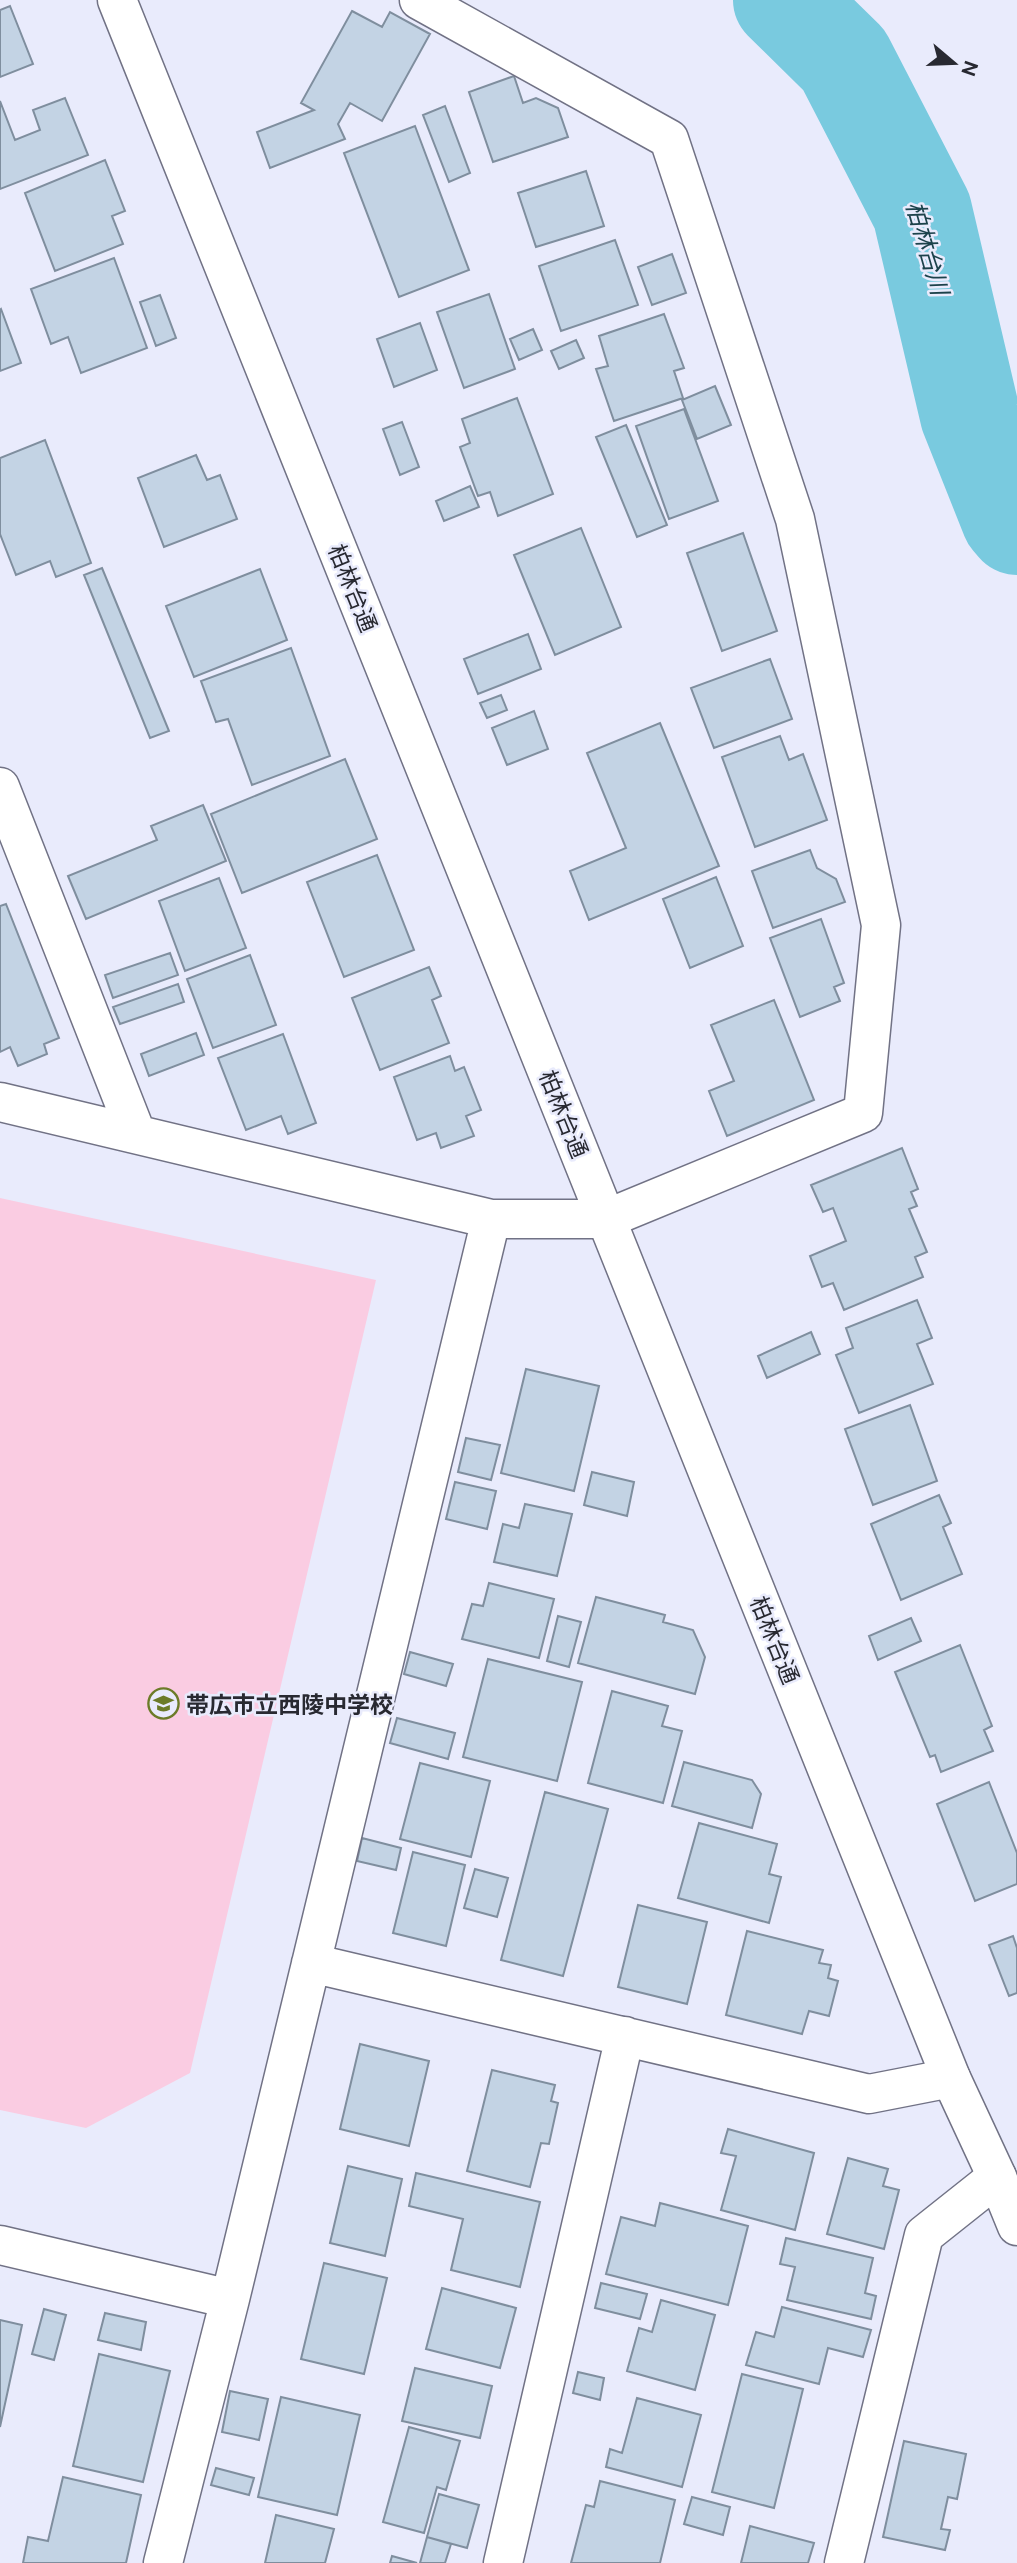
<svg xmlns="http://www.w3.org/2000/svg" width="1017" height="2563" font-family="'Public Sans','Noto Sans JP',sans-serif">
  <style>
    .green { fill: #facce2 }
    .lines { fill: none; stroke-linecap: round; stroke-linejoin: round }
    .river { stroke: #79cadf; stroke-width: 100 }
    .building { fill: #c3d3e4; stroke: #7f8e9e; stroke-width: 2 }
    .minor-casing { stroke: #717285; stroke-width: 41 }
    .tertiary-casing { stroke: #717285; stroke-width: 41 }
    .minor { stroke: #fff; stroke-width: 38 }
    .tertiary { stroke: #fff; stroke-width: 38 }
    .labels { text-anchor: middle; dominant-baseline: central; stroke-width: 5; stroke-linejoin: round; paint-order: stroke }
    .street-label { font-size: 23px; fill: #282931; stroke: #e9ebfc }
    .poi-label { font-size: 23px; font-weight: bold; fill: #282931; stroke: #e9ebfc; text-anchor: start }
    .water-label { font-size: 24px; font-style: italic; fill: #1c424b; stroke: #e9ebfc }
  </style>
  <rect width="100%" height="100%" fill="#e9ebfc"/>
  <path class="green" d="M0 1198 376 1280 190 2073 86 2128 0 2110Z"/>
  <g class="lines">
    <path class="river" d="M783 0 844 60 922 211 970 415 1011 518 1017 525"/>
  </g>
  <path class="building" d="M10 6 33 64 0 77V10Z
    M352 11 382 27 390 12 430 34 382 121 350 103 338 124 345 139 270 168 257 132 314 110 301 103Z
    M514 76 523 103 536 98 558 108 568 137 493 162 469 92Z
    M65 98 88 155 0 189V101L15 140 40 130 33 110Z
    M445 106 470 173 449 182 423 115Z
    M415 126 469 270 399 297 344 153Z
    M105 160 125 211 112 216 123 244 55 271 25 193Z
    M586 171 604 226 536 247 518 193Z
    M615 240 638 305 561 331 539 266Z
    M672 254 686 293 652 305 638 267Z
    M114 258 147 348 81 373 68 337 51 344 31 289Z
    M489 294 515 369 464 388 437 312Z
    M160 295 176 338 156 346 140 302Z
    M1 309 21 363 0 371V310Z
    M664 314 684 368 674 371 683 398 614 421 596 369 608 366 599 336Z
    M420 323 437 370 394 387 377 339Z
    M533 329 542 350 519 360 510 339Z
    M576 340 584 358 559 369 551 351Z
    M715 386 731 425 697 439 682 400Z
    M517 398 553 494 498 516 490 492 478 496 460 447 470 443 462 419Z
    M684 409 718 501 669 519 636 426Z
    M402 422 419 467 400 475 383 429Z
    M626 425 667 525 637 537 596 437Z
    M45 440 91 563 56 577 50 561 16 575 0 534V458Z
    M196 455 207 480 220 475 237 519 164 547 138 478Z
    M470 486 479 507 444 521 436 501Z
    M581 528 621 627 555 655 514 555Z
    M743 533 777 631 722 651 687 553Z
    M102 568 169 731 150 738 84 575Z
    M260 569 287 640 194 677 166 606Z
    M528 634 541 669 478 694 464 659Z
    M291 648 330 756 252 785 228 719 216 722 201 681Z
    M770 659 792 719 714 748 691 688Z
    M501 695 507 710 487 718 480 703Z
    M534 711 548 749 507 765 492 728Z
    M660 723 719 866 589 920 570 871 626 848 587 753Z
    M780 736 789 760 803 754 827 820 755 847 722 757Z
    M345 759 377 839 242 893 211 814Z
    M203 805 226 861 86 919 68 876 157 840 151 826Z
    M810 850 817 868 836 879 845 902 773 928 752 871Z
    M377 855 414 950 344 977 307 882Z
    M716 877 743 946 690 968 663 899Z
    M219 878 246 948 185 971 159 901Z
    M6 904 59 1038 44 1044 47 1054 18 1066 10 1047 0 1052V906Z
    M821 919 844 983 834 987 840 1001 800 1017 770 938Z
    M170 953 178 975 113 998 105 975Z
    M250 955 276 1025 213 1048 187 979Z
    M429 967 441 996 432 1000 449 1043 380 1070 352 998Z
    M178 984 184 1002 120 1024 113 1007Z
    M774 1000 814 1100 727 1136 709 1091 734 1081 711 1025Z
    M196 1033 204 1055 149 1076 141 1054Z
    M283 1034 316 1123 288 1134 281 1116 246 1130 218 1058Z
    M450 1056 455 1071 464 1067 481 1110 466 1116 474 1136 441 1148 436 1133 417 1140 394 1077Z
    M902 1148 918 1189 911 1192 917 1206 909 1209 927 1252 915 1257 923 1277 844 1310 833 1283 822 1287 810 1256 846 1241 833 1208 823 1212 811 1185Z
    M917 1300 932 1338 917 1344 933 1384 859 1413 836 1355 853 1348 846 1328Z
    M811 1332 820 1354 767 1378 758 1356Z
    M526 1369 599 1386 574 1491 501 1473Z
    M910 1405 937 1481 873 1505 845 1429Z
    M466 1438 500 1445 491 1480 458 1472Z
    M592 1472 634 1482 627 1516 584 1505Z
    M455 1482 496 1491 487 1529 446 1519Z
    M939 1495 951 1523 943 1527 962 1574 901 1600 871 1524Z
    M525 1504 572 1514 557 1576 494 1562 503 1524 519 1528Z
    M489 1583 554 1599 539 1658 462 1639 472 1604 483 1606Z
    M596 1597 665 1615 663 1622 693 1630 705 1657 695 1694 578 1663Z
    M558 1616 581 1622 569 1667 547 1661Z
    M911 1618 921 1641 878 1660 869 1636Z
    M960 1645 992 1726 984 1730 993 1751 941 1772 935 1755 930 1757 895 1672Z
    M410 1652 453 1664 446 1686 404 1674Z
    M488 1659 582 1682 557 1781 463 1757Z
    M612 1691 668 1706 662 1726 682 1731 663 1803 588 1783Z
    M397 1718 455 1733 448 1759 390 1743Z
    M684 1762 752 1780 761 1794 752 1828 672 1806Z
    M420 1763 490 1781 471 1857 400 1839Z
    M989 1782 1017 1853V1884L975 1901 937 1804Z
    M545 1792 608 1809 563 1976 501 1960Z
    M699 1823 777 1844 769 1874 781 1877 769 1923 678 1898Z
    M362 1838 401 1848 396 1870 357 1861Z
    M413 1852 465 1865 446 1946 393 1933Z
    M475 1869 508 1878 497 1917 464 1908Z
    M638 1905 707 1922 687 2004 618 1987Z
    M747 1931 823 1950 819 1963 831 1965 828 1978 838 1981 829 2016 809 2011 802 2034 726 2015Z
    M1013 1936 1017 1948V1993L1009 1996 989 1945Z
    M360 2044 429 2061 409 2146 340 2129Z
    M492 2070 555 2085 551 2101 558 2103 549 2144 541 2143 530 2187 467 2171Z
    M728 2129 814 2153 795 2230 721 2210 736 2156 721 2153Z
    M848 2158 888 2169 883 2186 899 2190 884 2249 827 2234Z
    M348 2166 402 2179 385 2256 330 2243Z
    M416 2173 540 2202 520 2287 451 2270 463 2219 409 2206Z
    M660 2203 748 2226 728 2305 606 2274 621 2217 655 2226Z
    M786 2238 873 2258 865 2293 876 2296 871 2319 787 2300 795 2267 780 2264Z
    M324 2263 387 2278 364 2374 301 2359Z
    M601 2283 647 2294 640 2319 595 2308Z
    M442 2288 516 2308 500 2368 426 2349Z
    M661 2300 715 2315 695 2390 627 2371 639 2328 652 2332Z
    M782 2307 871 2330 863 2357 828 2348 819 2384 746 2365 756 2332 774 2337Z
    M44 2309 66 2315 54 2360 32 2354Z
    M105 2313 146 2322 141 2350 98 2340Z
    M0 2320 22 2325 0 2427Z
    M99 2354 170 2371 143 2482 73 2466Z
    M415 2368 492 2386 480 2438 402 2421Z
    M578 2372 604 2378 600 2400 573 2393Z
    M742 2374 803 2389 774 2508 712 2492Z
    M230 2391 268 2399 259 2440 222 2432Z
    M281 2397 360 2415 337 2515 258 2497Z
    M637 2398 701 2415 682 2487 606 2467 610 2449 622 2453Z
    M409 2427 460 2441 446 2490 437 2487 424 2533 383 2522Z
    M904 2441 966 2454 957 2499 948 2497 941 2529 950 2530 945 2550 883 2537Z
    M216 2468 254 2478 249 2495 211 2485Z
    M63 2477 141 2495 126 2563H23L28 2537 48 2541Z
    M600 2481 675 2500 660 2563H571L586 2505 594 2507Z
    M439 2494 479 2505 467 2548 427 2537Z
    M692 2497 730 2507 723 2535 684 2524Z
    M276 2515 334 2529 325 2563H265Z
    M750 2526 814 2543 808 2563H741Z
    M427 2537 451 2544 445 2563H420Z
    M392 2556 417 2563H390Z"/>
  <g class="lines">
    <defs>
      <path id="minor" d="M0 787 136 1133
        M0 1102 491 1219H606L863 1113 881 925 795 519 669 139 419 0
        M311 1963 869 2094 951 2078
        M0 2245 230 2299
        M163 2563 230 2299 491 1219
        M503 2563 625 2036
        M844 2563 924 2235 997 2177"/>
      <path id="tertiary" d="M117 0 951 2078 997 2177 1017 2226"/>
    </defs>
    <use href="#minor" class="minor-casing"/>
    <use href="#tertiary" class="tertiary-casing"/>
    <use href="#minor" class="minor"/>
    <use href="#tertiary" class="tertiary"/>
  </g>
  <defs>
    <symbol id="school-ring" viewBox="-11 -11 22 22"><circle r="9.5" fill="#e9ebfc" stroke="#6c7b28" stroke-width="1.5"/><path d="M0-5L7-2L0 1L-7-2ZM-4 1L0 2.5L4 1V4Q0 6-4 4Z" fill="#6c7b28"/></symbol>
  </defs>
  <g fill-rule="evenodd">
    <use href="#school-ring" x="146" y="1686" width="35" height="35"/>
  </g>
  <g class="labels">
    <g class="street-label">
      <text transform="translate(353 588) rotate(68)">柏林台通</text>
      <text transform="translate(564 1114) rotate(68)">柏林台通</text>
      <text transform="translate(775 1640) rotate(68)">柏林台通</text>
    </g>
    <g class="poi-label">
      <text x="186" y="1704">帯広市立西陵中学校</text>
    </g>
    <g class="water-label">
      <text transform="translate(928 248) rotate(74)">柏林台川</text>
    </g>
  </g>
  <g transform="translate(954 63) rotate(109)" stroke="#e9ebfc" stroke-width="5" paint-order="stroke">
  <path d="M0-5L12 26L0 18L-12 26Z" fill="#282931"/>
  <text y="-10" font-size="19" font-weight="bold" text-anchor="middle" fill="#282931">N</text>
  </g>
</svg>
